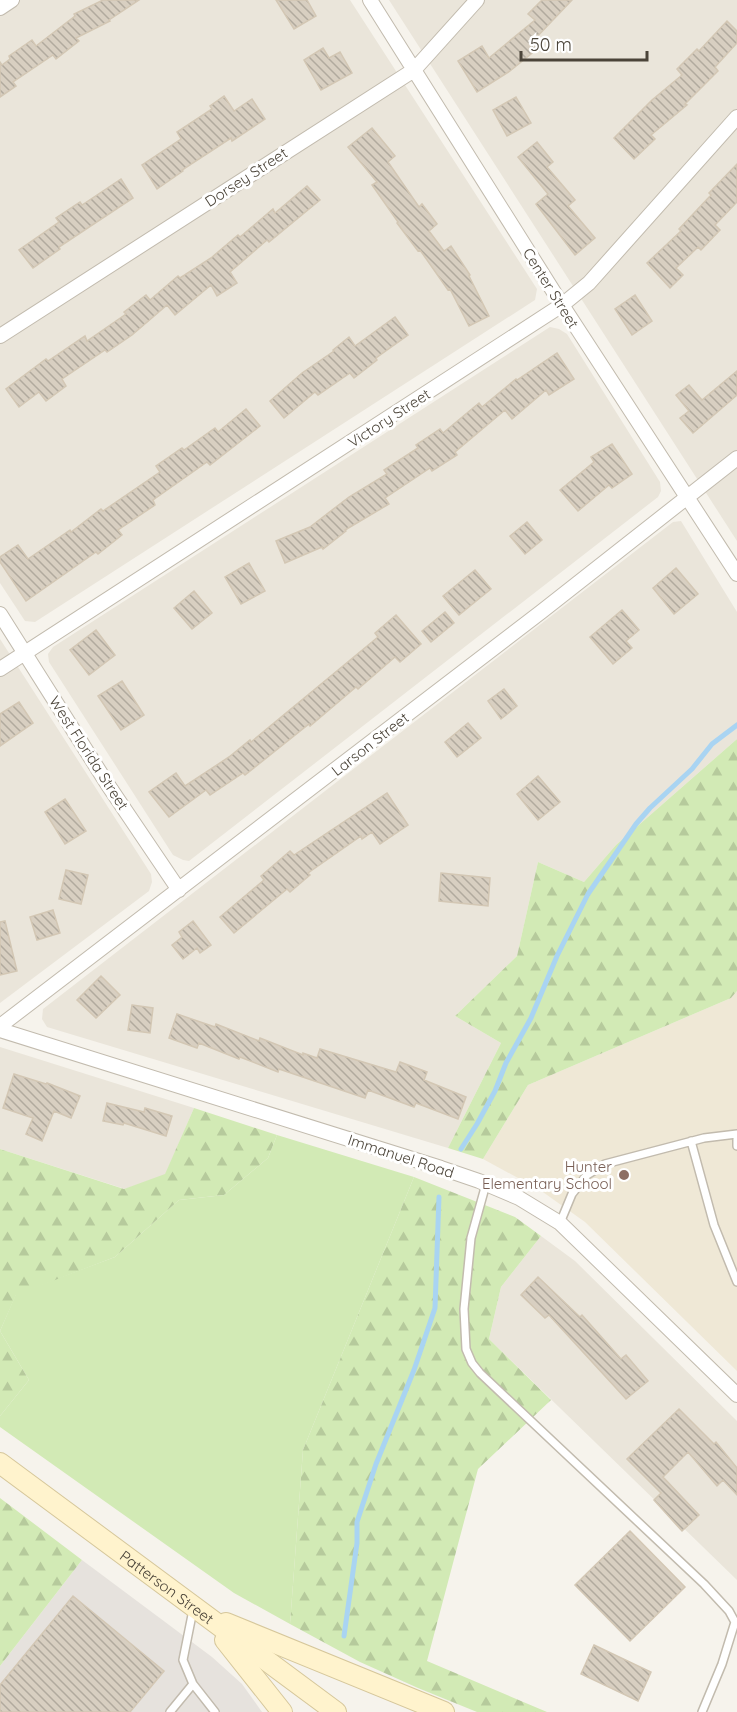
<svg xmlns="http://www.w3.org/2000/svg" width="737" height="1712" font-family="Quicksand,sans-serif">
  <style>
    .residential { fill: #eae5da }
    .industrial { fill: #e6e2dd }
    .education { fill: #efe8d6 }
    .grass { fill: #d2eab5 }
    .forest { fill: url(#forest-firs) }
    .lines { fill: none; stroke-linecap: round; stroke-linejoin: round }
    .stream { stroke: #a9d4f2; stroke-width: 5 }
    .building { fill: url(#building-back-hatch); stroke: #d3c7b4; stroke-width: 1.5 }
    .service-casing { stroke: #c2bbae; stroke-width: 10 }
    .minor-casing { stroke: #c2bbae; stroke-width: 16 }
    .secondary-casing { stroke: #d6c79b; stroke-width: 22 }
    .service { stroke: #fff; stroke-width: 7 }
    .minor { stroke: #fff; stroke-width: 14 }
    .secondary { stroke: #fff3cd; stroke-width: 20 }
    .education-dot { fill: #8d6e63; stroke: #fff; stroke-width: 2 }
    .labels { text-anchor: middle; dominant-baseline: central; stroke-width: 6; stroke-linejoin: round; paint-order: stroke }
    .street-label { font-size: 15px; fill: #4b4439; stroke: #fff }
    .education-label { font-size: 15px; fill: #785e54; stroke: #fff; text-anchor: end }
  </style>
  <defs>
    <pattern id="forest-firs" width="22" height="20" patternUnits="userSpaceOnUse" patternTransform="scale(1.5)"><rect width="22" height="20" fill="#d2eab5"/><path d="M5 1l3.5 6h-7zM16 11l3.5 6h-7z" fill="#b6ca9c"/></pattern>
    <pattern id="building-back-hatch" width="6" height="6" patternUnits="userSpaceOnUse" patternTransform="scale(1.5)"><rect width="6" height="6" fill="#d8cfc1"/><path d="M-1 5l2 2M0 0l6 6M5-1l2 2" fill="none" stroke="#b1aa9e"/></pattern>
  </defs>
  <rect width="100%" height="100%" fill="#f6f3ec"/>
  <path class="residential" d="M0 0H350L537 289 535 300 35 622 25 621 0 583Z
    M389 0H737V541L436 73Z
    M550 327 559 329 567 334 660 482 661 491 658 497 189 861 183 860 173 855 49 662 48 654 53 647Z
    M681 521 737 612V739L616 845 584 882 538 862 517 956 455 1016 501 1043 448 1148 47 1027 42 1019 43 1009 673 522Z
    M0 639 151 874 152 882 149 891 0 1003Z
    M0 1047 194 1108 165 1175 125 1189 0 1149Z
    M541 1236 575 1261 737 1421V1580L489 1339 501 1287Z"/>
  <path class="industrial" d="M82 1560 212 1657 242 1684 262 1712H0V1666Z"/>
  <path class="education" d="M737 991V1371L585 1222 540 1190 483 1159 528 1085 731 998Z"/>
  <path class="grass" d="M277 1135 414 1177 303 1450 290 1624 234 1593 0 1427V1416L29 1380 0 1331 16 1294 115 1257 179 1200 224 1195 268 1158Z"/>
  <path class="forest" d="M737 739V991L731 998 528 1085 483 1159 448 1148 501 1043 455 1016 517 956 538 862 584 882 616 845Z
    M194 1108 277 1135 268 1158 224 1195 179 1200 115 1257 16 1295 0 1331 29 1380 0 1416V1149L124 1189 165 1174Z
    M414 1177 515 1217 541 1236 501 1287 489 1339 551 1400 478 1469 427 1661 547 1712H477L418 1688 360 1662 290 1624 303 1450Z
    M0 1498 82 1560 0 1666Z"/>
  <g class="lines">
    <path class="stream" d="M461 1149 477 1124 495 1091 506 1063 531 1018 557 956 588 894 636 824 650 808 692 769 712 744 737 725
      M344 1636 357 1543V1522L376 1464 414 1370 435 1308 439 1197"/>
  </g>
  <path class="building" d="M103 0H139L109 20 110 21 76 38 79 41 56 59 53 55 13 82 16 86 0 97V62L2 65 10 59 9 56 32 40 36 46 75 16 74 14Z
    M276 0H307L316 16 294 29Z
    M542 0H572L532 42 537 49 510 71 477 92 458 61 482 46 489 58 535 20 528 14Z
    M727 21 737 31V43L715 67 718 71 685 104 687 105 651 135 655 139 634 159 614 138 652 100 682 75 677 69 697 49 699 51Z
    M323 48 329 58 340 52 352 73 321 90 304 60Z
    M224 96 234 111 252 99 265 119 232 141 231 138 182 170 183 171 157 189 142 165 181 139 177 132 212 109 210 106Z
    M516 97 531 123 507 136 493 110Z
    M372 128 395 156 388 162 419 207 422 204 437 224 429 231 444 251 451 246 470 275 469 276 489 316 469 326 450 289 448 290 420 250 418 251 397 223 398 222 372 185 377 182 348 147Z
    M537 142 553 162 547 167 575 200 568 206 595 238 575 255 536 204 548 194 518 157Z
    M737 164V202L715 225 720 230 701 250 698 247 676 268 683 275 670 288 647 263 681 231 679 229 711 195 709 193Z
    M121 179 133 198 59 247 60 249 33 268 19 250 59 222 56 218 80 202 82 205Z
    M307 186 320 200 269 242 267 240 230 272 237 283 217 296 211 285 175 315 167 305 132 335 107 352 105 350 62 379 66 386 46 401 39 392 19 407 6 389 46 359 48 361 85 336 87 341 126 314 124 312 146 295 150 300 178 276 180 278 211 258 238 235 240 237 273 209 275 213Z
    M635 295 652 321 632 335 615 309Z
    M395 317 408 335 376 358 377 360 354 378 350 373 318 395 315 392 284 418 270 401 302 373 334 351 333 350 349 337 355 346Z
    M557 353 574 379 549 395 546 390 512 419 505 410 455 452 457 455 432 471 430 468 385 498 389 504 345 530 346 531 323 549 322 547 285 563 276 541 310 527 349 497 387 474 384 470 418 448 416 445 440 429 443 433 479 403 482 407 516 379 517 380Z
    M737 371V395L693 433 680 418 689 411 676 395 689 385 702 400Z
    M246 409 260 426 210 465 207 462 153 500 155 505 118 530 122 535 98 554 96 552 26 601 0 562V557L18 545 28 559 70 530 71 532 101 509 103 511 160 472 156 466 182 448 184 450 215 428 218 432Z
    M612 444 632 474 612 488 609 485 578 511 560 490 594 462 591 457Z
    M527 522 542 540 525 554 510 536Z
    M249 563 265 591 241 604 225 577Z
    M676 568 698 594 674 614 653 588Z
    M475 570 491 589 459 615 443 596Z
    M194 591 212 613 192 629 174 608Z
    M622 610 639 630 626 641 632 648 613 664 590 637Z
    M445 612 454 623 431 642 422 631Z
    M396 615 421 644 400 662 395 657 358 689 356 687 310 726 309 724 245 775 243 773 210 795 206 790 169 817 149 792 176 773 185 786 229 757 250 740 251 742 378 637 375 633Z
    M96 630 115 655 89 675 70 650Z
    M122 681 144 715 121 730 98 696Z
    M504 689 517 706 501 719 488 701Z
    M19 702 33 723 0 746V714Z
    M468 723 481 738 457 757 445 742Z
    M538 776 560 802 538 820 517 794Z
    M387 793 408 825 380 844 372 832 362 839 361 836 308 873 310 875 290 892 287 889 234 933 220 917 264 880 261 876 290 851 294 855Z
    M65 799 86 831 65 844 45 812Z
    M66 870 88 875 81 904 59 899Z
    M441 873 490 878 488 906 439 901Z
    M53 910 60 933 37 940 30 917Z
    M5 921 17 971 0 975V922Z
    M193 921 211 945 200 953 197 948 183 959 172 945 182 937 179 932Z
    M101 976 120 995 96 1018 77 1000Z
    M132 1005 153 1008 150 1033 128 1030Z
    M177 1014 215 1027 216 1024 259 1041 260 1038 303 1055V1053L317 1058 320 1049 396 1072 400 1062 427 1072 424 1080 466 1097 458 1119 416 1103 414 1107 368 1090 365 1098 279 1069 278 1072 240 1057 239 1059 199 1043 197 1048 169 1038Z
    M14 1074 46 1084 47 1083 80 1096 71 1118 54 1111 42 1141 26 1134 33 1118 3 1108Z
    M107 1103 144 1112 145 1108 172 1116 166 1136 124 1123 123 1125 103 1121Z
    M538 1277 580 1317 582 1315 621 1359 626 1355 648 1381 626 1399 549 1315 545 1318 521 1295Z
    M679 1409 714 1444 716 1442 737 1468V1495L723 1480 717 1486 688 1452 663 1477 699 1515 682 1531 654 1500 661 1493 627 1459Z
    M630 1531 685 1587 630 1641 575 1585Z
    M73 1596 164 1671 130 1712H0V1685Z
    M594 1645 651 1672 638 1701 581 1674Z"/>
  <g class="lines">
    <defs>
      <path id="service" d="M737 1139V1146
        M691 1141 714 1225 737 1282
        M486 1184 471 1238 464 1309 466 1349 472 1363 480 1373 704 1584 729 1611 735 1622 722 1664 702 1712
        M560 1223 572 1194 587 1175 605 1164 704 1138 737 1134
        M193 1610 183 1660 193 1684 215 1712
        M170 1712 193 1684"/>
      <path id="minor" d="M370 0 562 305 737 574
        M0 8 12 0
        M0 336 414 70 477 0
        M0 614 108 785 179 890
        M0 669 562 305 589 283 737 117
        M0 1026 541 612 737 458
        M0 1030 441 1168 479 1181 519 1198 560 1223 737 1395"/>
      <g id="secondary">
        <path id="s1" d="M0 1463 336 1712"/>
        <path d="M226 1623 444 1712"/>
        <path d="M225 1640 282 1712"/>
      </g>
    </defs>
    <use href="#service" class="service-casing"/>
    <use href="#minor" class="minor-casing"/>
    <use href="#secondary" class="secondary-casing"/>
    <use href="#service" class="service"/>
    <use href="#minor" class="minor"/>
    <use href="#secondary" class="secondary"/>
  </g>
  <circle class="education-dot" cx="624" cy="1175" r="6"/>
  <g class="labels">
    <g class="street-label">
      <text transform="translate(246 177) rotate(-33)">Dorsey Street</text>
      <text transform="translate(551 288) rotate(58)">Center Street</text>
      <text transform="translate(389 418) rotate(-33)">Victory Street</text>
      <text transform="translate(370 744) rotate(-38)">Larson Street</text>
      <text transform="translate(89 753) rotate(57)">West Florida Street</text>
      <text transform="translate(401 1156) rotate(18)">Immanuel Road</text>
      <text stroke="none"><textPath href="#s1" startOffset="208">Patterson Street</textPath></text>
    </g>
    <g class="education-label">
      <text x="612" y="1166">Hunter<tspan x="612" dy="17">Elementary School</tspan></text>
    </g>
  </g>
  <path d="M521 51v9h126v-9" fill="none" stroke="#4b4439" stroke-width="3"/>
  <text x="530" y="51" font-size="18" fill="#4b4439" stroke="#ffffff" stroke-width="4.5" paint-order="stroke">50 m</text>
</svg>
